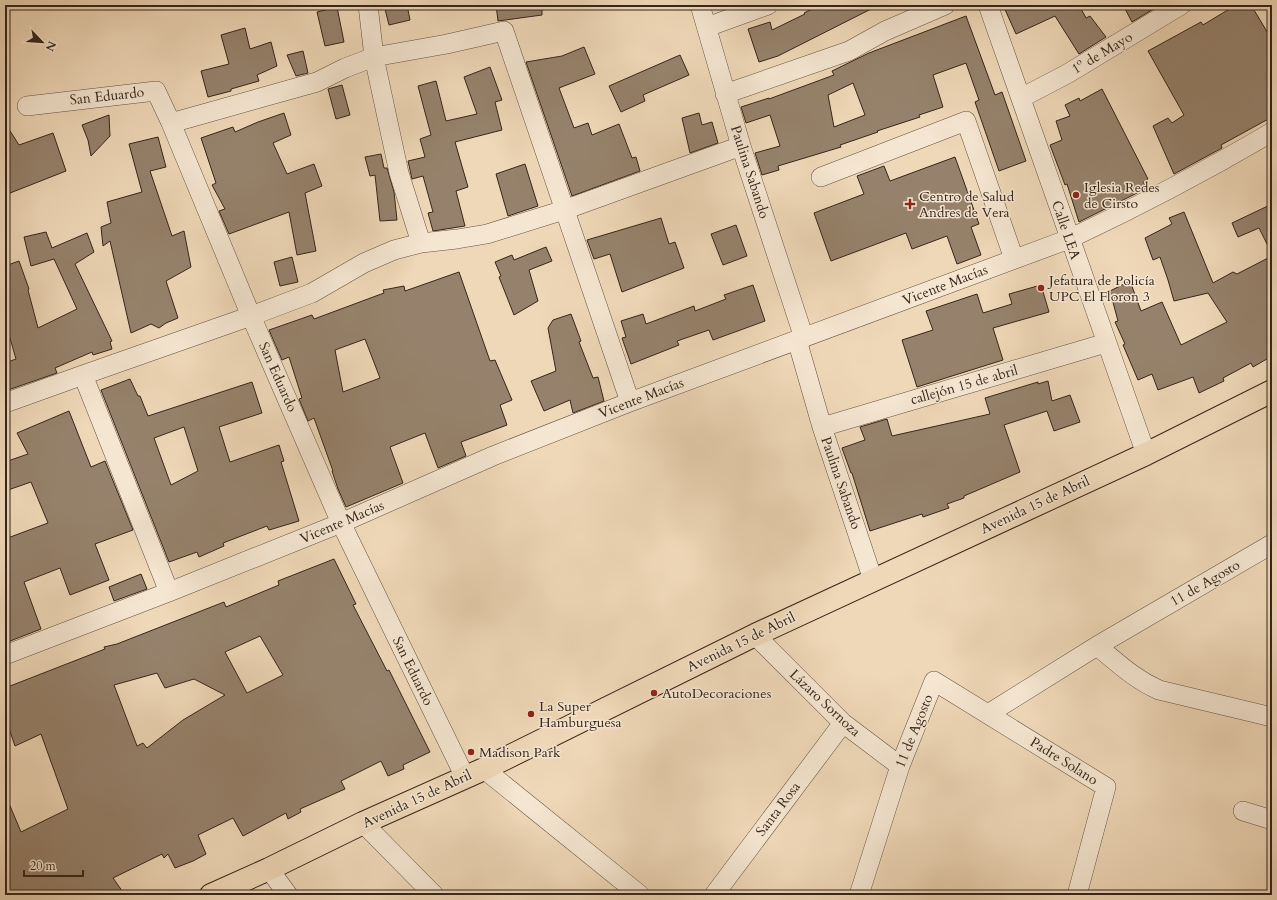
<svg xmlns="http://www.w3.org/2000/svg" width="1277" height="900" font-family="Cardo,serif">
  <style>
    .building { fill: #96826c; stroke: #35251a; fill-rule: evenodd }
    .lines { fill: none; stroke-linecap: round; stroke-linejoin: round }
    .minor-casing { stroke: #645242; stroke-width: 20 }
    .major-casing { stroke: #35251a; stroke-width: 24 }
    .minor { stroke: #f5e6d1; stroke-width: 19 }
    .major { stroke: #efd8b8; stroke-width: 22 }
    .poi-dot { fill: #8f2418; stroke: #f5e6d1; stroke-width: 1.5 }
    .labels { text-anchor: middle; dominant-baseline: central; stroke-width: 3; stroke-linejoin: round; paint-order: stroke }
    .street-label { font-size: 14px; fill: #35251a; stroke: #f5e6d1 }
    .poi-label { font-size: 14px; fill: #35251a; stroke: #f5e6d1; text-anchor: start }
  </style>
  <rect width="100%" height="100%" fill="#efd8b8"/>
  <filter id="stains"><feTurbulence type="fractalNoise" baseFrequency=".005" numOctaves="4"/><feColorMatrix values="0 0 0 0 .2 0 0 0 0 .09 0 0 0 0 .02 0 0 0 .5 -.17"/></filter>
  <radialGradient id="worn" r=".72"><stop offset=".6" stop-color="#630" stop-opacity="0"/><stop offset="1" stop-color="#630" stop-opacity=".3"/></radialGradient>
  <path class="building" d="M384 5H407L410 20 389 25Z
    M496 5H542V15L498 21Z
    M820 5H879L778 56 759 62 748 29 770 22 772 30 805 14 804 13Z
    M1003 5H1079L1086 18 1090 16 1106 37 1079 54 1055 16 1016 34Z
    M1123 5H1160L1132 22Z
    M1236 5H1251L1272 40V117L1221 145 1222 148 1174 174 1153 126 1168 118 1172 123 1184 115 1148 51 1201 22 1203 25Z
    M337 7 344 42 325 46 317 12Z
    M966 16 995 95 1002 92 1026 161 999 171 975 102 979 100 966 63 933 75 943 107 919 115 920 117 877 131 878 132 840 145 841 147 778 166 779 170 762 175 755 153 780 146 770 115 746 123 741 107 769 98V99L834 75 832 71 869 53ZM853 83 865 115 834 127 828 95Z
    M245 28 250 49 271 42 277 66 257 75 259 81 231 89V91L208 97 201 71 229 64 221 35Z
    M584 47 595 74 559 88 574 128 588 123 592 135 619 124 632 158 636 157 640 171 572 196 526 62 562 56Z
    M303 51 308 73 296 76 287 55Z
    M680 55 689 75 643 95 645 101 621 112 609 86Z
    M490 67 502 100 495 102 502 130 455 142 468 187 456 191 465 226 433 231 428 213 433 212 423 176 412 179 408 161 425 157 420 139 431 135 418 86 436 81 446 121 477 114 464 77Z
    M342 85 350 115 336 119 328 89Z
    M1102 89 1148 179 1143 182 1147 188 1079 222 1067 184 1065 185 1050 145 1062 140 1056 121 1070 116 1065 105 1079 98 1080 101Z
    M284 113 291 135 273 143 287 174 314 164 322 186 305 193 316 251 297 255 289 212 229 234 219 211 225 209 212 185 216 183 201 138 233 127 235 132 258 122Z
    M699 113 702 125 712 122 718 143 690 153 682 118Z
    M109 115 110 136 91 156 88 140 82 125Z
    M5 123 19 145 53 133 66 171 5 195Z
    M158 137 166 167 150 171 172 236 184 231 191 267 166 281 178 318 166 323 159 328 151 324 131 333 110 241 103 246 101 227 111 223 107 202 142 192 129 144Z
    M381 154 384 168H387L394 192 397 220 380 221 375 175 370 176 365 157Z
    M955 157 979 224 971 227 981 255 957 264 947 236 912 249 906 233 831 261 814 213 864 194 857 176 884 166 890 181Z
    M525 164 538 206 508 216 496 174Z
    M1272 204V254L1259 228 1238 237 1232 223Z
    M1184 212 1213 283 1233 272 1237 274 1272 256V356L1253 367 1251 363 1223 378 1224 381 1199 393 1193 377 1158 390 1152 374 1138 380 1123 345 1125 344 1115 322 1118 321 1110 291 1130 281 1141 311 1162 302 1181 345 1227 322 1208 293 1174 301 1168 280 1160 257 1153 260 1145 238 1172 224 1169 218Z
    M661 218 669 244 675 242 684 268 622 292 610 254 594 259 587 240Z
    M736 225 747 256 723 265 711 234Z
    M46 232 52 248 87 233 94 252 75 264 112 341 110 342 112 349 93 355 92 352 55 368 57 373 5 391V363L16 359 5 321V266L19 261 29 289 28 290 38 328 77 309 54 259 31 266 24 237Z
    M546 247 552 261 529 270 538 301 514 315 499 277 501 276 495 262 512 255 514 260Z
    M292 257 298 282 280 286 274 262Z
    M459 272 490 361 495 360 512 400 500 405 507 425 461 442 466 456 438 468 425 433 390 447 403 483 346 507 338 489 332 471H333L314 418 308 421 299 399 302 398 289 357 282 360 269 330 312 315 314 319 384 293 383 290 404 286 405 291ZM365 339 380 378 343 392 335 350Z
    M753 285 765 321 713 340 709 330 677 341 679 345 631 364 622 338 626 337 621 321 643 314 646 324 694 306 695 311 726 299 724 295Z
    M1041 285 1049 312 993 328 1003 360 917 387 902 340 933 330 926 311 977 294 983 313 1012 304 1009 294Z
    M571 314 581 341 579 342 593 378 598 377 604 401 573 413 570 400 544 411 531 381 556 371 548 328 553 320Z
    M130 379 138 396H140L148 416 252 382 262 413 219 427 230 462 279 445 284 461 281 462 299 521 269 530 267 526 223 543 224 546 199 557 197 552 169 562 101 390ZM184 427 198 471 171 485 154 438Z
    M1048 381 1052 401 1070 395 1080 422 1054 431 1047 411 1004 425 1020 472 964 496V498L947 504 949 508 923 517 922 514 870 531 852 473H851L842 448 865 440 860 427 887 419 892 436 990 414 985 398 1038 382V384Z
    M69 411 91 467 105 461 133 530 95 544 109 580 70 595 60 568 24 582 41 629 5 643V539L48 523 31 482 5 491V462L28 454 17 433Z
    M334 559 356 604 353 605 387 671 389 670 430 752 403 765 404 769 388 776 381 761 341 781 345 789 300 809 301 812 288 819 286 813 243 836 233 818 198 835 206 854 193 861 175 868 168 854 164 858 162 854 113 878 125 895H5V794L21 832 68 809 41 734 15 746 5 717V688L105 649 104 647 117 644 224 602 226 607 279 585 278 581ZM260 636 283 675 247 693 225 652ZM157 673 165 688 194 679 225 695 183 720 147 748 143 743 137 746 114 685Z
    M141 574 147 589 114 601 109 587Z"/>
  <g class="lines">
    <defs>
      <path id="minor" d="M368 5 374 57 399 173 421 243
        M700 5 741 146 804 338
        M988 5 1146 454
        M707 27 768 5
        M725 94 849 51 885 31 945 5
        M1021 98 1067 74 1181 5
        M27 106 156 91 171 123 251 316 341 523 465 777
        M171 123 317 82 345 68 374 57 447 44 504 31 630 402
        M821 177 966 121 1014 259
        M797 340 822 427 873 580
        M83 375 169 592
        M5 403 83 375 251 316 312 293 364 263 394 250 421 243 457 239 487 234 564 210 741 146
        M822 427 1106 343
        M755 635 843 723 900 766
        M1097 646C1118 663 1134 679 1159 690L1272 717
        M5 655 169 592 341 523 493 456 630 402 1069 239C1139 206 1206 171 1272 132
        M988 714 1097 646 1272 544
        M484 769 640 895
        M1243 811 1272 820
        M363 823 434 895
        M269 869 288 895
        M714 895 843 723
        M859 895 900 766 934 681 1106 787 1077 895"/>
      <path id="major" d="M211 895 269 869 363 823 484 769 755 635 1146 454 1272 391"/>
    </defs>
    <use href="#minor" class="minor-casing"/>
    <use href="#major" class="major-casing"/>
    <use href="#minor" class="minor"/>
    <use href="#major" class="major"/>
  </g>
  <g class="poi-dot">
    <circle cx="1076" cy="195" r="4"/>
    <path d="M908 198h4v4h4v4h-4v4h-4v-4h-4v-4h4z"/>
    <circle cx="1041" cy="288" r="4"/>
    <circle cx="654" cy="693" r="4"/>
    <circle cx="531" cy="714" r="4"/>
    <circle cx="471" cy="752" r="4"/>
  </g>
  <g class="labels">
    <g class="street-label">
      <text transform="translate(1102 53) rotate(-31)">1º de Mayo</text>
      <text transform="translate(107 96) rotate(-6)">San Eduardo</text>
      <text transform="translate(750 172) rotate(72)">Paulina Sabando</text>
      <text transform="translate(1066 230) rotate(71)">Calle LEA</text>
      <text transform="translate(945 285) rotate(-21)">Vicente Macías</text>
      <text transform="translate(278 377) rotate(66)">San Eduardo</text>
      <text transform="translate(964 385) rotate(-16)">callejón 15 de abril</text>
      <text transform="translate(641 398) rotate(-21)">Vicente Macías</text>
      <text transform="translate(841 483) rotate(71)">Paulina Sabando</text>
      <text transform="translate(1035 505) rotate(-25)">Avenida 15 de Abril</text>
      <text transform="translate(342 522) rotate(-23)">Vicente Macías</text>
      <text transform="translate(1205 583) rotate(-30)">11 de Agosto</text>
      <text transform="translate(741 642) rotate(-26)">Avenida 15 de Abril</text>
      <text transform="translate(413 671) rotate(64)">San Eduardo</text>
      <text transform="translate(825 703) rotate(43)">Lázaro Sornoza</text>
      <text transform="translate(914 731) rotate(-68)">11 de Agosto</text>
      <text transform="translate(1064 761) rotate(32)">Padre Solano</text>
      <text transform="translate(417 799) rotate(-25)">Avenida 15 de Abril</text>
      <text transform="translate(778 809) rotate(-53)">Santa Rosa</text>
    </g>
    <g class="poi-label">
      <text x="1084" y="187">Iglesia Redes<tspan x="1084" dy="16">de Cirsto</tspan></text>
      <text x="919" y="196">Centro de Salud<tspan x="919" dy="16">Andres de Vera</tspan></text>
      <text x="1049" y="280">Jefatura de Policía<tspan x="1049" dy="16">UPC El Floron 3</tspan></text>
      <text x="662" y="693">AutoDecoraciones</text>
      <text x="539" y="706">La Super<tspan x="539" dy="16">Hamburguesa</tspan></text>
      <text x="479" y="752">Madison Park</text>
    </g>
  </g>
  <rect width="1277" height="900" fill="none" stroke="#efd8b8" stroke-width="20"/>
  <rect x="6" y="6" width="1265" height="888" fill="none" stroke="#35251a" stroke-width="2"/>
  <rect x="10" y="10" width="1257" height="880" fill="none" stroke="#35251a"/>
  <g transform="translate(42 42) rotate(115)" stroke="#f5e6d1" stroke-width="3" paint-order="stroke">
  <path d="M0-3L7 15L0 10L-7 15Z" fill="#35251a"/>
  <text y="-6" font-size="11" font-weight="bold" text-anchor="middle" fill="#35251a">N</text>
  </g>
  <path d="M24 870v6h59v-6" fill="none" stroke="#35251a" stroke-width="2"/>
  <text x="30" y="870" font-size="12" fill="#35251a" stroke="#f5e6d1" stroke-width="3" paint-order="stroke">20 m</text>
  <rect width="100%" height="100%" filter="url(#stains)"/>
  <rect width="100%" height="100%" fill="url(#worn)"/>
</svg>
